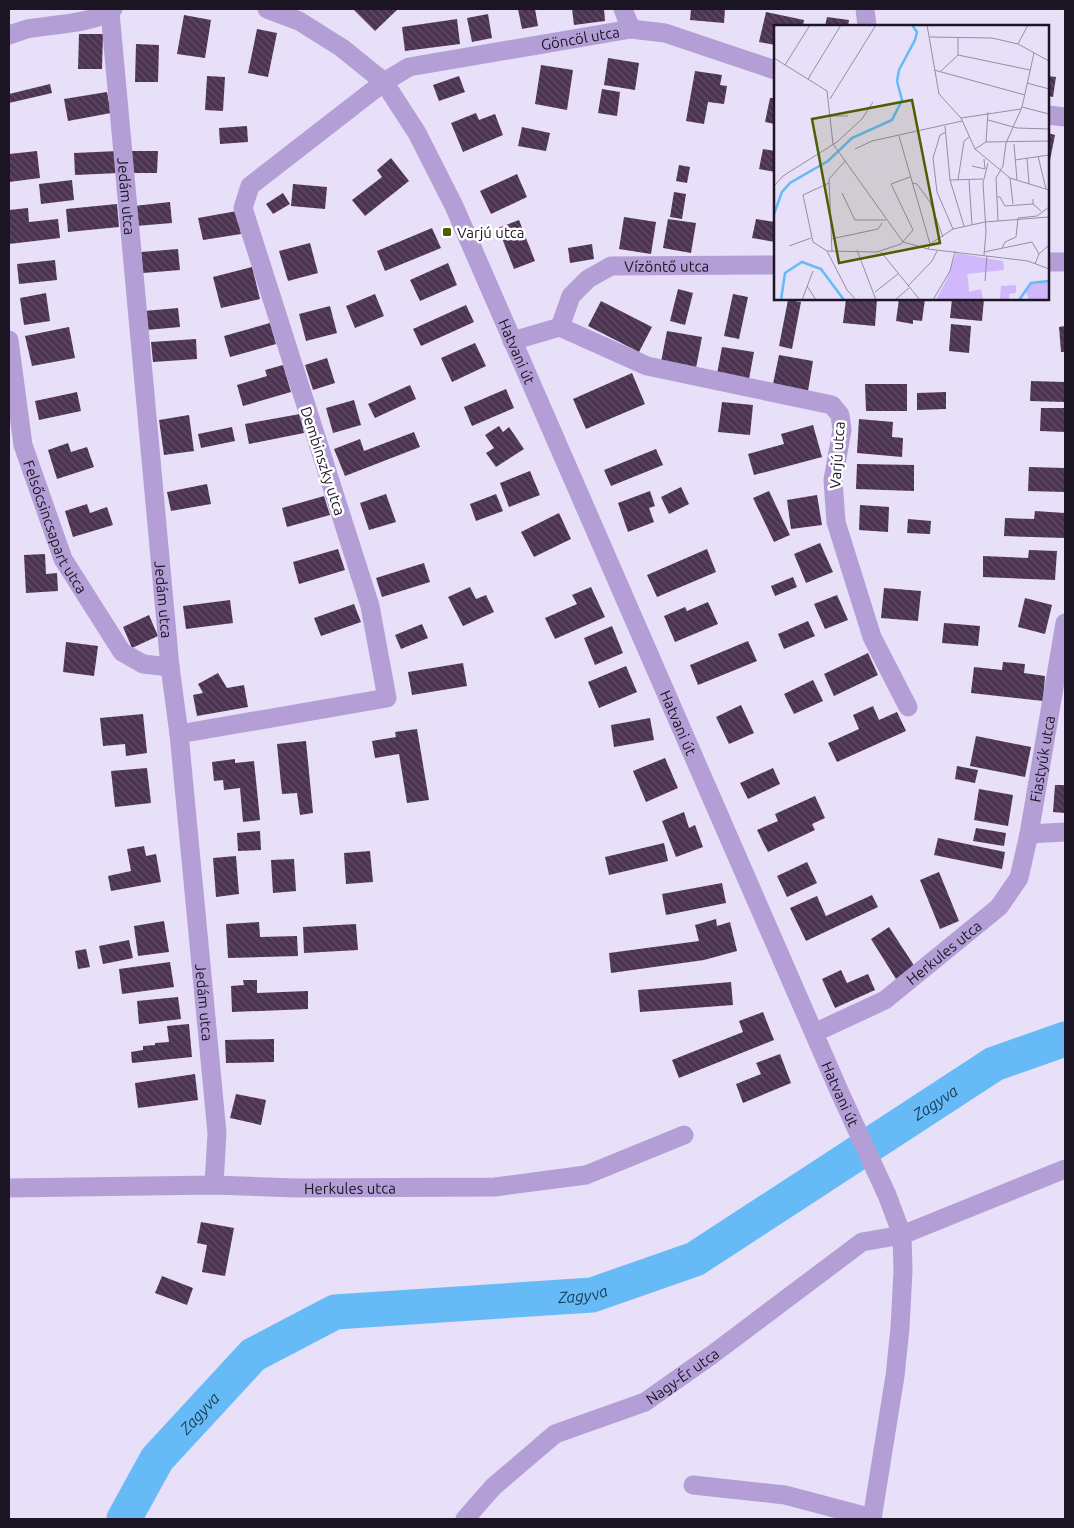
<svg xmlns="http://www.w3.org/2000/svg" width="1074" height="1528" font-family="Ubuntu,sans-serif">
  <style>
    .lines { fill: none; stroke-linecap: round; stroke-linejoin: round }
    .river { stroke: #66bbf6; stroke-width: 35 }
    .building { fill: url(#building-back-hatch) }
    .street { stroke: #b39fd5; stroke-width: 19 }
    .poi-dot { fill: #4e5f02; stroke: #fff; stroke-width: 2 }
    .labels { text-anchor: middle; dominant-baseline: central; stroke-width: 5; stroke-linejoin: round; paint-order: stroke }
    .street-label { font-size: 15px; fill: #1b1524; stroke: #fff }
    .poi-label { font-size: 15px; fill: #1b1524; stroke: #fff; text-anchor: start }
    .water-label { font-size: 16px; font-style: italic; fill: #193d55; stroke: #fff }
    .inset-river { fill: none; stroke: #66bbf6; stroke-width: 2.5 }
    .inset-road { fill: none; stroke: #968ea4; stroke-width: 1 }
    .view { fill: #4e5f02; fill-opacity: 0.15; stroke: #4e5f02; stroke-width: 2.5 }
    .inset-edge { fill: none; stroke: #1b1524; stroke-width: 2.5 }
  </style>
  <defs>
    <pattern id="building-back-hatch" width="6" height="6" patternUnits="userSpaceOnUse" patternTransform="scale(1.25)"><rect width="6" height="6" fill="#4c3351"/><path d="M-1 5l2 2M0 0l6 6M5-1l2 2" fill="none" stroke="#624e67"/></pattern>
  </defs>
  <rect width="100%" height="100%" fill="#e8dff9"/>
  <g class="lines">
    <path class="river" id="s1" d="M124 1519 157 1459 253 1355 335 1312 592 1295 695 1259 994 1064 1065 1039"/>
  </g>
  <path class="building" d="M353 9H398L375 31Z
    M518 9H535L538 26 522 29Z
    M572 9H604L605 21 574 25Z
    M691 9H725L724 23 690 20Z
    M766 12 804 20 803 26H775V45L759 42Z
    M488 14 492 38 472 42 467 18Z
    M184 15 211 20 205 58 177 54Z
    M827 17 849 20 848 26H825Z
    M457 19 460 44 405 51 402 27Z
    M257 29 277 33 268 77 248 73Z
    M79 34H103L102 69H78Z
    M136 44 159 45 158 82H135Z
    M608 58 639 63 635 90 604 85Z
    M541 65 573 70 567 110 535 104Z
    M695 71 722 75 720 85 727 86 724 104 708 102 704 124 686 121Z
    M207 76 225 77 223 111 205 110Z
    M459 76 465 92 439 101 433 85Z
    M1048 76 1056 77 1053 97 1048 96Z
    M50 84 52 93 9 103V94Z
    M602 89 620 92 617 116 598 113Z
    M107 92 111 113 68 121 64 99Z
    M770 98H775V124L765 122Z
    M476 113 479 120 495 114 503 135 463 152 451 123Z
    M247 126 248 142 220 144 219 128Z
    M522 127 550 133 546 151 518 146Z
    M1048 133 1055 135 1050 160H1048Z
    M763 149 775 151V172L759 169Z
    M37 151 40 178 9 182V154Z
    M118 151 119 173 75 175 74 153Z
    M132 151H158L157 173H132Z
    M391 158 409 181 365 216 352 200 382 177 377 170Z
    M679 165 690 167 687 183 676 181Z
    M517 174 527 197 491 214 480 191Z
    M72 180 74 200 41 204 39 184Z
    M293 184 327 187 325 209 291 206Z
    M674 192 686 194 682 219 670 217Z
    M283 193 290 204 273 214 266 204Z
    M170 202 172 223 136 226 134 206Z
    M117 204 119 227 68 232 66 209Z
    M28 208 29 222 58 219 60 238 9 244V210Z
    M237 211 241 234 203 240 198 218Z
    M624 217 656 222 651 254 619 249Z
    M668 219 696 223 691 253 663 248Z
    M756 219 775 222V242L752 238Z
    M519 220 535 261 514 269 498 228Z
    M432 228 441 248 385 271 377 251Z
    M310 243 318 273 288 281 279 251Z
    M592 244 594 259 570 263 568 248Z
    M178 249 180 270 143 273 141 252Z
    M55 260 57 280 19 284 17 264Z
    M448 263 457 285 420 301 410 280Z
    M252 267 260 299 221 308 213 277Z
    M678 289 693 293 685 325 670 321Z
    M46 293 50 321 24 325 20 298Z
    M375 294 384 316 355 328 346 306Z
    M733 294 748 297 739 339 724 336Z
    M846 299H877L875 326 843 323Z
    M899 299H925L922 321 913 320V324L896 321Z
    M952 299H984L982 321 950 318Z
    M788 300 801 302 792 349 779 346Z
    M601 301 652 327 639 352 588 326Z
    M466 305 474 322 421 346 413 329Z
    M330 306 337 333 306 341 299 314Z
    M178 308 180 327 146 330 144 311Z
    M270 323 276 344 230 357 224 336Z
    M951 324 971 326 969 353 949 351Z
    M1065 326V352H1061L1059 327Z
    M69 327 75 358 32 366 25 336Z
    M667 331 702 337 696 368 661 362Z
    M196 339 197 359 153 362 151 342Z
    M475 343 486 366 452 382 441 358Z
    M722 347 754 352 749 379 717 374Z
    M779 355 813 361 808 391 773 384Z
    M327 358 335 383 313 390 305 365Z
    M283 365 291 392 243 406 237 385 267 376 265 370Z
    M632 373 645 404 586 429 573 399Z
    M1031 381 1065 382V402L1030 401Z
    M865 384H907V411H866Z
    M410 385 416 399 375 418 368 404Z
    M506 389 514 408 472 426 464 407Z
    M77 392 81 411 39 420 35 401Z
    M946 392V409L917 410V393Z
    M354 400 361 425 333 433 326 408Z
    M722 402 753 405 750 435 718 432Z
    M1041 408H1065V432L1040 431Z
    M300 414 304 433 249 444 245 424Z
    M189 415 194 451 164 455 159 420Z
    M859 419 893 422 892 437 903 438 902 457 857 453Z
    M813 425 822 457 754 475 748 454 784 444 781 434Z
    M499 426 503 432 509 427 524 449 496 467 486 453 494 448 485 435Z
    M232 427 235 441 201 448 198 434Z
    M414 432 420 447 345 476 334 449 360 439 364 451Z
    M68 443 71 452 87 447 94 467 57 479 48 450Z
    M656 449 663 465 611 486 604 470Z
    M857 464 914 465V491L856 489Z
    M1029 467 1065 468V492L1028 491Z
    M530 471 540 495 509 507 500 483Z
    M207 484 211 504 171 511 167 492Z
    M681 487 689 504 669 514 661 497Z
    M650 491 655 506 649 508 654 522 628 532 618 503Z
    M769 491 790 535 774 542 753 498Z
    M386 494 396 522 369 530 360 503Z
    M496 494 503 511 476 521 470 504Z
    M817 495 822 525 791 529 787 500Z
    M324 496 330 515 287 527 282 508Z
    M87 504 90 513 107 507 113 525 73 537 65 511Z
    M860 505 889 507 888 532 859 530Z
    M1035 511 1065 513V538L1004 536 1005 518 1034 519Z
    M559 513 571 539 534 557 521 532Z
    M908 519 931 521 930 534 907 533Z
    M820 543 833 572 806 583 794 554Z
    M338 549 345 570 299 584 293 562Z
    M707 549 716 572 657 597 647 575Z
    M1029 550 1057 551 1055 580 983 577V556L1028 558Z
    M45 554 46 574 57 573 58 591 26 593 24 555Z
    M424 563 430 582 382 597 376 578Z
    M793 577 797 587 775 596 771 586Z
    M470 587 476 599 486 595 494 612 463 626 448 597Z
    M591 587 605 617 555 639 545 618 577 604 572 595Z
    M884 588 921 591 918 621 881 618Z
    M837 595 848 620 825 629 814 604Z
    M1025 598 1052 605 1045 634 1018 627Z
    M230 600 233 623 186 629 183 606Z
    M708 602 718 624 675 642 664 616 685 607 687 611Z
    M354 604 361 622 321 636 314 618Z
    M149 615 158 636 132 648 123 627Z
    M808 621 815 636 784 649 778 634Z
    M944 623 980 626 978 646 942 643Z
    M422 624 428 638 401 649 395 635Z
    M612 626 623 653 595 665 584 638Z
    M748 641 757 661 698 685 690 665Z
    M66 642 98 646 94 676 63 672Z
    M868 653 878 675 834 696 824 674Z
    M1003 662 1025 664 1024 673 1045 676 1043 701 971 693 974 667 1002 670Z
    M463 663 467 686 412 695 408 672Z
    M626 666 637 692 599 708 588 682Z
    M218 673 227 688 244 685 248 707 197 716 193 695 203 693 198 684Z
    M813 680 823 701 794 714 784 694Z
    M741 705 754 733 729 744 716 717Z
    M873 706 879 720 897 712 906 731 837 762 828 743 859 729 853 715Z
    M143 714 147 753 126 756 125 744 103 746 100 718Z
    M650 718 654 740 614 747 611 725Z
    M417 729 429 800 407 803 399 754 375 758 372 741 396 737 395 732Z
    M976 736 1031 747 1025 777 970 766Z
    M306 741 313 813 300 815 297 793 282 794 277 744Z
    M665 758 678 788 646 802 633 771Z
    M235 759V763L254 761 260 820 243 822 240 788 224 790 223 780 214 781 212 762Z
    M957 766 978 770 975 783 955 779Z
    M147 768 151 803 115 807 111 771Z
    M773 768 780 784 748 799 740 783Z
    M1055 785H1065V813L1053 812Z
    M979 789 1013 795 1008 826 974 820Z
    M815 796 825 818 812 824 815 830 768 852 757 830 778 821 775 814Z
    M684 812 689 828 695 825 703 847 676 857 662 821Z
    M976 828 1006 833 1004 846 973 841Z
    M260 831 261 850 238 851 237 833Z
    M938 838 1005 852 1002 869 934 855Z
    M664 843 668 861 609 875 605 857Z
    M144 846 146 856 156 854 161 882 111 891 108 876 131 871 127 849Z
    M370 851 373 882 346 884 344 853Z
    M236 856 239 894 216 897 213 858Z
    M294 859 296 891 273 893 271 860Z
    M807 862 817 883 787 897 777 876Z
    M939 872 959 921 940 929 920 880Z
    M722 883 726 903 666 915 662 894Z
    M872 895 878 907 806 941 790 908 817 896 826 916Z
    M716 919 717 926 730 922 737 951 704 960 611 973 609 953 699 941 695 925Z
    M164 921 169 952 138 956 134 926Z
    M259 922 260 937 297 936 298 956 228 958 226 924Z
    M356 924 358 950 304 953 303 927Z
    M889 927 915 967 896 979 871 939Z
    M129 940 133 958 103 964 99 946Z
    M86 949 90 967 78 969 75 951Z
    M170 962 174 987 122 994 119 969Z
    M841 970 847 983 868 974 875 990 835 1008 822 979Z
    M243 980H257V993L308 991V1009L232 1012 231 986 244 985Z
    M731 982 733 1005 640 1012 638 990Z
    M178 997 181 1019 139 1024 137 1001Z
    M763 1012 774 1040 679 1078 672 1060 743 1032 739 1021Z
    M189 1024 192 1057 132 1063 131 1052 143 1050V1046L155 1045V1043L169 1042 167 1026Z
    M274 1039V1062L226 1063 225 1040Z
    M780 1054 791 1083 743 1103 736 1084 761 1074 756 1063Z
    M195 1074 198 1100 138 1108 135 1083Z
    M236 1094 266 1100 261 1125 230 1118Z
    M201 1222 234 1228 225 1276 202 1272 207 1245 197 1243Z
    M162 1276 193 1288 187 1305 155 1293Z"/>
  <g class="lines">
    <g class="street">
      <path id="s2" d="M267 9 299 21 342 48 384 82 417 133 454 206 840 1093 887 1195 902 1235 903 1271 900 1328 895 1376 872 1519"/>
      <path d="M623 9 631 29"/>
      <path d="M865 9 867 26"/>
      <path id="s3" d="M110 12 170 667 179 734 217 1133 214 1185"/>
      <path d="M9 35C15 33 21 31 27 29 49 25 98 23 113 9"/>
      <path d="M1048 115 1065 117"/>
      <path d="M1048 262H1065"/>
      <path id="s4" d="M560 327 571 296 588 279 611 266 775 265"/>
      <path id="s5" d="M9 340 23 445 63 559 122 652 143 664 170 667"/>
      <path d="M512 341 560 327 647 366 832 405 840 415 842 430 833 480 836 522 872 637 908 707"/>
      <path id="s6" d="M179 734 387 698 370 606 243 208 250 186 384 82 409 67 631 29 665 33 775 70"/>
      <path d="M1029 834 1065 832"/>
      <path id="s7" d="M814 1033 885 1000 999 907 1019 878 1029 834 1065 623"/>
      <path id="s8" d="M9 1188 214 1185 296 1188 495 1187 586 1175 684 1135"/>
      <path d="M693 1485 785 1495 872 1518"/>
      <path id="s9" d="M465 1519 493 1487 555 1434 645 1402 713 1354 862 1242 902 1235 1065 1169"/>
    </g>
  </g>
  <rect class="poi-dot" x="442" y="227" width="10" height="10" rx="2.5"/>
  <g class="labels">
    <g class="street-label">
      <text stroke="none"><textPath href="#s6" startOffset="1118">Göncöl utca</textPath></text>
      <text stroke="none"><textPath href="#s3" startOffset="185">Jedám utca</textPath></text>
      <text stroke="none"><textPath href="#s4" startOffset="139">Vízöntő utca</textPath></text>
      <text stroke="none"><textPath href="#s2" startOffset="440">Hatvani út</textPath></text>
      <text transform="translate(837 455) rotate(-86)">Varjú utca</text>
      <text transform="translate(323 461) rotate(72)">Dembinszky utca</text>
      <text stroke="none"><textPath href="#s5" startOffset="194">Felsőcsincsapart utca</textPath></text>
      <text stroke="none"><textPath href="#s3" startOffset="590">Jedám utca</textPath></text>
      <text stroke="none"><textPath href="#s2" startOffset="845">Hatvani út</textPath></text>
      <text stroke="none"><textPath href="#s7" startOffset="382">Fiastyúk utca</textPath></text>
      <text stroke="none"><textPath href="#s7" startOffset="154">Herkules utca</textPath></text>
      <text stroke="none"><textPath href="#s3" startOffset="995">Jedám utca</textPath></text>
      <text stroke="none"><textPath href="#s2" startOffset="1250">Hatvani út</textPath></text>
      <text stroke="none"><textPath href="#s8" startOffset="341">Herkules utca</textPath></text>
      <text stroke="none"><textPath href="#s9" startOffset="265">Nagy-Ér utca</textPath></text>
    </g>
    <g class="poi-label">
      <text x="457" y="232">Varjú utca</text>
    </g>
    <g class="water-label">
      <text stroke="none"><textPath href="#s1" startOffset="956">Zagyva</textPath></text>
      <text stroke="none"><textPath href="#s1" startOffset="551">Zagyva</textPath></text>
      <text stroke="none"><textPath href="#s1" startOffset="131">Zagyva</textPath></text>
    </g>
  </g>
  <g transform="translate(774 25)">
    <rect width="275" height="275" fill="#e8dff9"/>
    <path d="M173 254H194L195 267 207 264 209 275H162ZM242 260V268L235 269V274H226L227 261Z" fill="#d1b8fc"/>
    <path d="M182 228 229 236 230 245 193 249 194 254H173ZM275 256V275H255L252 267 247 275H245L257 258Z" fill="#d1b8fc"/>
    <path class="inset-river" d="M0 189 8 167 16 158 54 136 78 113 118 95 128 75 123 56 125 45 141 15 143 7 138 0M7 275 11 248 28 237 47 244 70 275M245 275 257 258 275 256"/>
    <path class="inset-road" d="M153 0 165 69 187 93 201 124 236 153 275 165M156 12 218 13 244 19 275 36M244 19 254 0M184 30 256 45M0 33 53 66 59 119 129 217 154 224 254 236 275 244M11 40 36 0M160 45 251 70M167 46 184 30V12M34 54 67 0M253 58 275 64M56 74 102 0M248 82 275 89M57 91H74M187 93 247 84M214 95 243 103 275 104M171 101 176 155 190 201M172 107 166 110 159 133 163 167 179 204M125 111 156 219M212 117 275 116M240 119 243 155M81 124 98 116 188 96M201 124 212 117 214 87M264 131 272 164M253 133 255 159M241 135 275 130M198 141 211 144 210 134M236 153 239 179M176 155 209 154M184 155 190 116 195 112M195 155 198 200M55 158 29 170 39 217 53 226 103 227 127 219 139 205 117 159 136 152M138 158 143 159 156 177 169 212M0 161 9 151 63 117 88 94 99 77M68 168 81 195H112M223 172H226L231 181 259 179M259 174V179L267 186M263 191 275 182M224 196 222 153 229 141 232 118 248 82 260 28M57 214 104 204 108 198M15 221 37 213M228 223 231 217 242 212 244 193 263 191M154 224 156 219 179 204 211 197 275 192M83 225 102 275M53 226 73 265 82 275M58 227 55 154 71 136M107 227 146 275M210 227 258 217 265 229M210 230 212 207 209 158 214 138M261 239 265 229 275 220M211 256 213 231M33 261 42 275M134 261 158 236 163 226M101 267 124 249M28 275 39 246M121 275 135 263M159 275 176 246 181 226"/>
    <path class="view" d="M138 75 166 218 65 238 38 94Z"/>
    <rect width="275" height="275" class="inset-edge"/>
  </g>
  <rect width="1074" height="1528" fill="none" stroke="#1b1524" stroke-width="20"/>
</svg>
